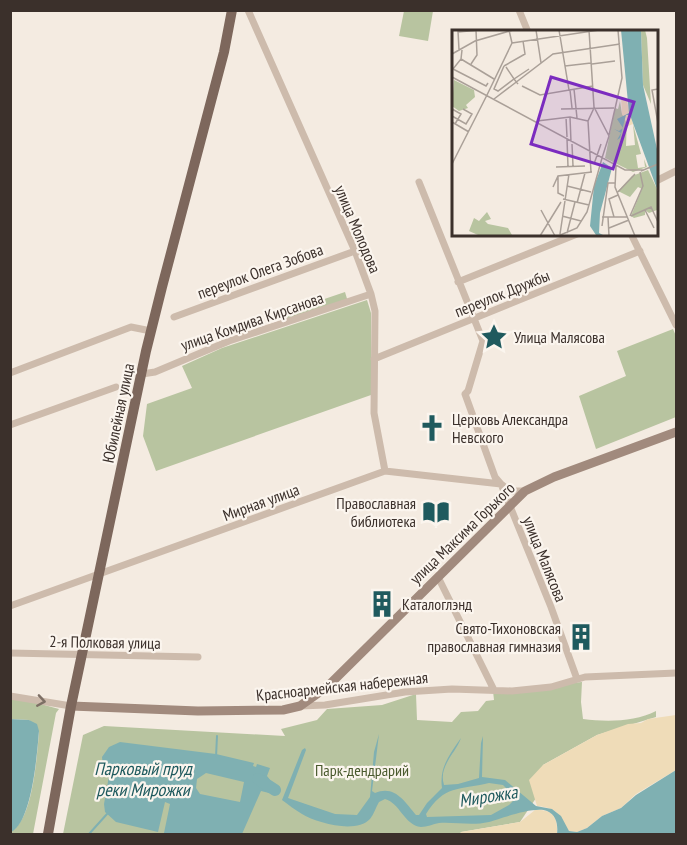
<svg xmlns="http://www.w3.org/2000/svg" width="687" height="845" font-family="'PT Sans Narrow',sans-serif">
  <style>
    .green { fill: #b8c4a0 }
    .sand { fill: #efdcb8 }
    .water { fill: #7fb0b2; fill-rule: evenodd }
    .lines { fill: none; stroke-linecap: round; stroke-linejoin: round }
    .stream { stroke: #7fb0b2; stroke-width: 2 }
    .river { stroke: #7fb0b2; stroke-width: 12 }
    .street { stroke: #cdbbac; stroke-width: 7 }
    .secondary { stroke: #a18a7d; stroke-width: 9 }
    .primary { stroke: #7d675c; stroke-width: 10 }
    .oneway { stroke: #7d6f65 }
    .labels { text-anchor: middle; dominant-baseline: central; stroke-width: 4.5; stroke-linejoin: round; paint-order: stroke }
    .street-label { font-size: 16px; fill: #3b302b; stroke: #fbf5ee }
    .poi-label { font-size: 16px; fill: #3b302b; stroke: #fbf5ee; text-anchor: start }
    .park-label { font-size: 16px; fill: #4a5a2e; stroke: #fbf5ee }
    .water-label { font-size: 18px; font-style: italic; fill: #1f5a5e; stroke: #fbf5ee }
    .inset-road { fill: none; stroke: #aaa098; stroke-width: 1.5 }
    .view { fill: #7b2cbf; fill-opacity: 0.15; stroke: #7b2cbf; stroke-width: 3 }
    .inset-edge { fill: none; stroke: #3b302b; stroke-width: 3 }
  </style>
  <rect width="100%" height="100%" fill="#f4ebe1"/>
  <path class="green" d="M404 11H433L428 41 399 36Z
    M345 292 348 302 288 322 286 312Z
    M367 300 371 313V395L156 471 143 436 147 404 192 388 182 366 222 348Z
    M673 329 676 336V417L596 449 579 396 626 376 617 351Z
    M582 682 581 702 583 719C606 722 635 722 656 711V717L597 735 543 765 536 798 520 822 461 832 460 834H63L83 735 104 726 285 736 281 729 317 720 327 709 382 705 416 694 417 720 452 722 461 712 478 711 486 701 494 700 493 691Z
    M11 699 37 703 59 709 56 713 33 834H11L10 832C33 822 37 755 39 732L29 720 11 719Z"/>
  <path class="sand" d="M676 715V770L636 794 621 808 602 816 587 828 577 832 569 831C556 815 562 809 537 806L529 780 543 765 597 735 628 724 641 723 648 719Z
    M535 810C553 809 558 817 557 834H460L461 832 520 822Z"/>
  <path class="water" d="M10 719 29 720 37 724 39 731C37 755 32 822 11 832Z
    M379 734 372 791 375 793C395 785 404 801 416 815H419L427 803 442 788C439 767 450 754 461 738 456 753 438 766 444 785L458 784 479 778 481 743 483 736 482 777 505 780 536 806 552 809 561 816 569 831 577 832 587 828 602 816 621 808 636 795 676 770V834H557C558 826 557 815 547 811 535 806 502 818 489 822 472 826 456 822 439 823 433 824 427 827 421 827 404 825 400 803 385 799L379 802C376 807 374 814 370 819 356 834 317 823 302 814 295 810 289 805 282 800L302 750 305 748 306 750 288 798 335 814 357 815 370 797 374 752ZM489 783 503 785 516 798 509 805 491 815 427 817 426 814C444 785 459 790 489 783Z
    M120 742 216 754 254 763 253 766 256 767 257 764 270 768 267 776C273 783 272 785 269 793L261 791 242 834 164 833 170 804 165 802 158 832 116 822 105 812 104 804 109 776 108 772 103 767 102 757 109 747ZM206 773 244 782 240 802 200 794 196 788 197 779Z"/>
  <g class="lines">
    <path class="stream" d="M216 757 217 736
      M89 834 107 814"/>
    <path class="river" d="M258 779 275 790"/>
    <path class="street" d="M248 10 355 251 371 294 375 311 374 413 385 471
      M519 10 528 32
      M656 181 676 171
      M419 182 483 341 468 391 465 394 495 477 501 484 551 607 577 679
      M631 234 676 325
      M458 282 577 234
      M174 317 355 251
      M374 359 640 251
      M10 373 131 327 151 331
      M142 374 155 372 229 341 371 294
      M10 425 116 387
      M438 577 494 690
      M10 606 385 471 501 484 510 491H525
      M10 653 198 657
      M10 696 71 706
      M300 706 325 705 405 692 452 689 512 691 551 687 585 677 676 673"/>
    <path class="secondary" d="M71 706 198 711 283 710 300 706 328 686 525 491 554 477 676 432"/>
    <path class="primary" d="M48 834 71 706 146 351 162 287 224 52 232 10"/>
  </g>
  <defs><path id="oneway-chevron" d="M-2-3.5L2.5 0L-2 3.5" fill="none" stroke-width="1.6" stroke-linecap="round" stroke-linejoin="round" transform="scale(1.5)"/></defs>
  <use class="oneway" href="#oneway-chevron" transform="translate(41 701) rotate(9)"/>
  <defs>
    <symbol id="sight-bare" viewBox="-9 -9 18 18"><path d="M0-6L1.8-2.2L6-1.7L2.9 1.2L3.7 5.4L0 3.3L-3.7 5.4L-2.9 1.2L-6-1.7L-1.8-2.2Z" fill="#1f5a5e" stroke="#fbf5ee" stroke-width="2.5" paint-order="stroke"/></symbol>
    <symbol id="church-bare" viewBox="-9 -9 18 18"><path d="M-1.2-6h2.4v3.5h3.3v2.4h-3.3V6h-2.4V-.1h-3.3v-2.4h3.3Z" fill="#1f5a5e" stroke="#fbf5ee" stroke-width="2.5" paint-order="stroke"/></symbol>
    <symbol id="library-bare" viewBox="-9 -9 18 18"><path d="M-6-4Q-3-5.5-.7-3.5V5Q-3 3-6 4ZM6-4Q3-5.5 .7-3.5V5Q3 3 6 4Z" fill="#1f5a5e" stroke="#fbf5ee" stroke-width="2.5" paint-order="stroke"/></symbol>
    <symbol id="building-bare" viewBox="-9 -9 18 18"><path d="M-4-6H4V6H1V3H-1V6H-4ZM-2.5-4.3h1.7v1.8h-1.7ZM.8-4.3h1.7v1.8H.8ZM-2.5-1h1.7V.8h-1.7ZM.8-1h1.7V.8H.8Z" fill="#1f5a5e" stroke="#fbf5ee" stroke-width="2.5" paint-order="stroke"/></symbol>
  </defs>
  <g fill-rule="evenodd">
    <use href="#sight-bare" x="475" y="318" width="38" height="38"/>
    <use href="#church-bare" x="413" y="409" width="38" height="38"/>
    <use href="#library-bare" x="417" y="493" width="38" height="38"/>
    <use href="#building-bare" x="363" y="585" width="38" height="38"/>
    <use href="#building-bare" x="562" y="618" width="38" height="38"/>
  </g>
  <g class="labels">
    <g class="street-label">
      <text transform="translate(358 229) rotate(67)">улица Молодова</text>
      <text transform="translate(260 271) rotate(-20)">переулок Олега Зобова</text>
      <text transform="translate(502 293) rotate(-22)">переулок Дружбы</text>
      <text transform="translate(252 321) rotate(-19)">улица Комдива Кирсанова</text>
      <text transform="translate(118 413) rotate(-78)">Юбилейная улица</text>
      <text transform="translate(261 502) rotate(-20)">Мирная улица</text>
      <text transform="translate(462 533) rotate(-44)">улица Максима Горького</text>
      <text transform="translate(545 559) rotate(68)">улица Малясова</text>
      <text transform="translate(105 642) rotate(1)">2-я Полковая улица</text>
      <text transform="translate(342 686) rotate(-6)">Красноармейская набережная</text>
    </g>
    <g class="poi-label">
      <text x="514" y="337">Улица Малясова</text>
      <text x="452" y="419">Церковь Александра<tspan x="452" dy="18">Невского</tspan></text>
      <text x="416" y="503" text-anchor="end">Православная<tspan x="416" dy="18">библиотека</tspan></text>
      <text x="402" y="604">Каталоглэнд</text>
      <text x="561" y="628" text-anchor="end">Свято-Тихоновская<tspan x="561" dy="18">православная гимназия</tspan></text>
    </g>
    <g class="park-label">
      <text x="362" y="770">Парк-дендрарий</text>
    </g>
    <g class="water-label">
      <text x="143" y="768">Парковый пруд<tspan x="143" dy="21">реки Мирожки</tspan></text>
      <text transform="translate(488 796) rotate(-9)">Мирожка</text>
    </g>
  </g>
  <g transform="translate(452 30)">
    <rect width="206" height="206" fill="#f4ebe1"/>
    <path d="M189 0H193L195 8 199 74 191 55ZM2 50 22 60 23 67 14 75 16 78 7 81 0 76ZM168 71 170 84 175 88 174 116 183 115 181 94 189 124 184 125 186 138 193 137 192 129 195 137 181 142 153 128 163 78 166 79ZM196 140 205 159V180L197 183 193 180V185L182 188 179 186 190 159 186 157 178 167 166 161 180 146ZM35 182 39 189 33 191 36 194 56 198 60 205H26L17 201 22 188 27 191Z" fill="#b8c4a0"/>
    <path d="M169 67 174 68 181 94 176 96 174 115 176 96 170 84Z" fill="#efdcb8"/>
    <path d="M169 0H189L191 55 205 119V159L178 85H174L168 108 165 110 161 107 165 110 169 103 162 99 167 101 171 98 165 89 177 83ZM151 132 160 138 148 183 147 203 151 205H144L138 196 142 156Z" fill="#7fb0b2"/>
    <path class="inset-road" d="M84 0 89 33M107 0 117 60M137 0 142 77 157 106 150 128M6 1 7 20M6 2 28 0M60 13 147 0M0 24 23 11 61 0M9 29 42 49M19 34 25 25 24 0M140 34 163 31M52 36 42 59 46 61 62 49 66 54M52 36 73 24 71 11M113 36 139 33M54 37 62 49 77 39M1 39 34 56 36 53M1 39 9 29 10 20M0 47 173 140H192M70 56 88 65 141 56M122 59 125 88M206 59 200 60 206 93M118 60 120 78M35 65 60 13 57 0M42 69 101 24 168 14M0 79 9 84 3 94M109 79 162 78M0 86 14 94 20 84 11 79M114 87 115 107M118 87 119 112M85 91 118 87 136 91M0 92 17 102M157 105 170 48 166 0M115 109 116 137M120 114 121 136M0 134 35 65M142 134 149 114M164 136 163 157 183 206M104 137 133 136M189 141 206 134M139 142 136 91 142 78M106 146V163L112 166M115 156 139 162M101 157 106 146 140 142M166 162 183 144M111 169 137 175M125 173 133 143M89 180 103 206M193 180 202 198M110 186 129 191M178 186 191 156 188 142M179 186 199 177 206 192M150 187H175M156 187 157 206M162 187 157 169 166 165M150 196 156 153H163M157 198 177 190M115 203 123 172M108 204 117 144M88 206 109 172M106 206 125 198 135 182 150 128"/>
    <path class="view" d="M99 47 182 72 161 139 79 114Z"/>
    <rect width="206" height="206" class="inset-edge"/>
  </g>
  <rect width="687" height="845" fill="none" stroke="#3b302b" stroke-width="24"/>
</svg>
